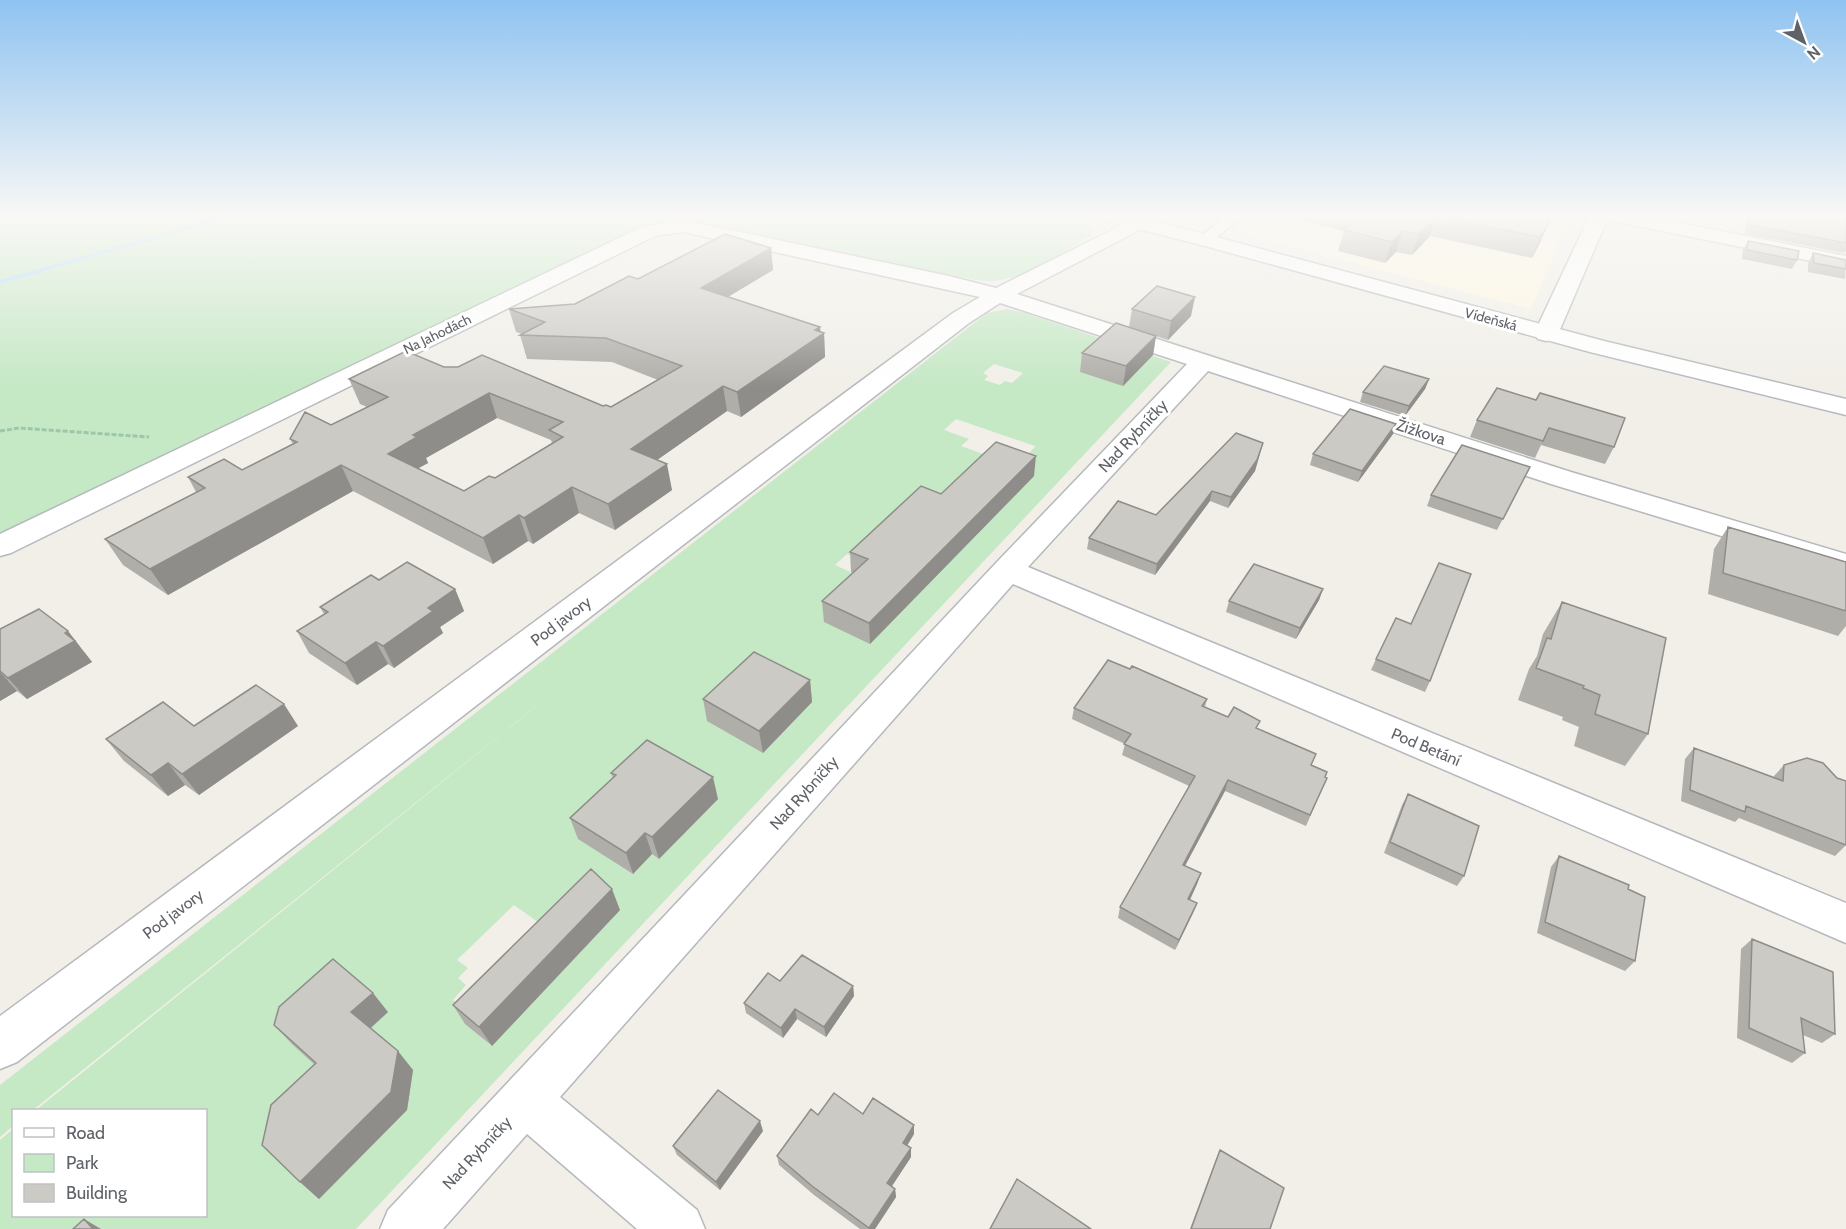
<svg xmlns="http://www.w3.org/2000/svg" width="1846" height="1229" font-family="Cabin,sans-serif">
  <style>
    .commercial { fill: #fef7e0 }
    .green { fill: #c5e8c5; fill-rule: evenodd }
    .lines { fill: none; stroke-linecap: round; stroke-linejoin: round }
    .stream { fill: #aadaff; fill-rule: evenodd }
    .service-casing { stroke: #b5b8bc; stroke-width: 4 }
    .minor-casing { stroke: #b5b8bc; stroke-width: 3 }
    .secondary-casing { stroke: #b6babf; stroke-width: 3 }
    .path { stroke: #9cc7a9; stroke-width: 3; stroke-dasharray: 5 2; stroke-linecap: butt }
    .service { fill: #fff; fill-rule: evenodd }
    .minor { fill: #fff; fill-rule: evenodd }
    .secondary { fill: #fff; fill-rule: evenodd }
    .wall { fill: #afaea9; fill-rule: evenodd }
    .shaded-wall { fill: #8f8d8a }
    .building { fill: #cccac5; stroke: #8f8d8a; stroke-width: 1.5; fill-rule: evenodd }
    .labels { text-anchor: middle; dominant-baseline: central; stroke-width: 6; stroke-linejoin: round; paint-order: stroke }
    .far-street-label { font-size: 14px; fill: #5f6368; stroke: #fff }
    .street-label { font-size: 16px; fill: #5f6368; stroke: #fff }
  </style>
  <rect width="100%" height="100%" fill="#f1efe8"/>
  <path class="commercial" d="M1258 215H1570L1531 309 1235 232Z"/>
  <path class="green" d="M0 215H1075L1092 227V235C1065 251 1025 279 993 281 981 282 968 278 956 276L676 220 648 227 0 533Z
    M1007 309 1025 313 1171 362 356 1229H0V1140L13 1129 14 1216H206V1110H36L581 670 33 1110H14L13 1126 0 1137V1085L987 313ZM994 364 1023 373 1012 383 1005 381 1000 385 984 380 988 376 983 373ZM956 419 1035 446V447L1023 459 983 454 961 446 969 439 944 430ZM847 554 879 567 866 579 835 565ZM891 596 909 604 870 643ZM675 836 679 839 659 859 652 854 633 874 579 839ZM514 905 580 952 491 1046 466 1024 474 1016 453 1000 466 985 458 978 468 968 457 960Z"/>
  <g class="lines">
    <path class="stream" d="M226 215H237L0 284V280Z"/>
    <defs>
      <path id="service" d="M1228 215H1243L1210 243H1200L1198 240 1200 237Z"/>
      <path id="minor" d="M1590 215H1640L1846 256V268L1607 220 1558 334 1554 339 1546 341 1538 339 1534 334Z
        M1138 217 1145 219 1148 223 1145 227 1017 294 1571 472 1846 554V574L1551 484 1208 371 1028 567 1846 903V943L1013 584 560 1097 697 1210 705 1229H637L527 1134 443 1229H380L388 1210 996 563 1187 364 1000 303 969 323 17 1062 0 1069V1016L953 313 980 297 683 232 655 236 11 553 0 556V534L642 227 683 220 949 276 996 288Z"/>
      <path id="secondary" d="M1094 215H1128L1205 234 1604 341 1846 399V415L1590 352 1198 244 1097 219Z"/>
    </defs>
    <use href="#service" class="service-casing"/>
    <use href="#minor" class="minor-casing"/>
    <use href="#secondary" class="secondary-casing"/>
    <path class="path" d="M0 431 19 428 149 437"/>
    <use href="#service" class="service"/>
    <use href="#minor" class="minor"/>
    <use href="#secondary" class="secondary"/>
  </g>
  <path class="wall" d="M1279 215H1551L1539 245 1532 258 1430 236 1412 255 1396 252 1385 263 1338 251 1344 231Z
    M1747 215H1846V251L1844 253 1745 234Z
    M1748 241 1797 260 1792 269 1742 259 1743 250Z
    M771 248 773 270 728 297 824 333 825 357 741 417 727 411 657 460 672 490 615 530 579 513 533 544 528 541 493 564 353 491 168 595 123 565 105 539 196 492 188 477 242 470 293 444 290 439 331 425 367 407 360 404 349 379 444 367 603 406 611 407 658 380 612 362 527 359 520 335 522 334 516 332 509 309 575 304 638 279ZM497 418 551 440 552 443 495 478 464 491 418 468 428 463 426 458Z
    M1813 253 1846 260 1845 279 1808 272V263Z
    M1132 309 1191 316 1168 340 1156 336 1153 355 1123 386 1080 372 1082 353 1129 327Z
    M1429 379 1425 389 1405 416 1360 402 1363 392Z
    M1497 388 1614 447 1605 464 1541 445 1535 458 1470 437 1477 420Z
    M1396 424 1393 434 1358 482 1310 465 1313 454Z
    M1263 443 1255 471 1228 508 1210 501 1155 575 1087 549 1089 538 1156 515Z
    M1530 467 1497 530 1427 506 1431 495Z
    M1034 476 870 644 824 622 822 601 853 573 851 572 850 552 941 494Z
    M1728 527 1846 562V626L1838 636 1708 594 1714 549Z
    M379 580 455 589 464 611 440 627 443 633 394 668 388 664 357 685 309 653 297 631 324 614 320 607Z
    M1323 589 1319 600 1296 639 1226 612 1229 601Z
    M1562 602 1648 734 1625 766 1574 746 1579 727 1562 720 1563 717 1518 700 1529 669 1537 656 1543 634Z
    M0 629 85 653 92 662 27 699 17 691 0 701Z
    M1376 659 1430 681 1425 692 1371 670Z
    M1130 669 1207 699 1205 707 1257 729 1311 766 1327 778 1306 826 1225 791 1185 866 1201 873 1197 884 1190 900 1197 903 1193 913 1175 950 1118 918 1120 907 1189 786 1122 755 1125 744 1072 719 1074 708Z
    M810 680 812 702 763 753 707 721 703 699Z
    M194 726H298L199 795 185 785 168 796 124 761 106 739Z
    M1694 748 1774 777V776L1784 765 1837 778 1846 845 1835 856 1739 818 1735 822 1681 801 1685 759Z
    M611 773 718 799 659 859 652 854 633 874 578 839 570 818 613 778Z
    M1408 794 1464 876 1457 886 1384 853 1402 805Z
    M1559 856 1628 889 1635 961 1625 971 1537 933 1551 867Z
    M620 910 492 1046 465 1024 453 1005Z
    M1752 939 1835 1034 1822 1043 1803 1035 1805 1053 1792 1063 1737 1038 1741 949Z
    M780 981 853 986 854 996 826 1037 797 1019 783 1038 746 1013 744 1003Z
    M388 1012 371 1028 413 1070 407 1110 319 1199 300 1182 315 1065 292 1044 274 1025Z
    M863 1114 914 1134 907 1146 911 1148V1157L892 1186 895 1189 896 1197 875 1229H860L814 1195 779 1165 777 1156Z
    M763 1131 720 1190 677 1155 673 1146Z
    M1220 1150 1270 1229H1190L1216 1159Z"/>
  <path class="shaded-wall" d="M1437 216 1430 236 1412 255 1419 234Z
    M1548 225 1539 245 1532 258 1540 237Z
    M1403 231 1396 252 1385 263 1392 242Z
    M771 248 773 270 704 311 701 288Z
    M1195 297 1191 316 1168 340 1171 321Z
    M820 327 821 335 824 333 825 357 741 417 737 392Z
    M1156 336 1153 355 1123 386 1126 366Z
    M1429 379 1425 389 1405 416 1409 406Z
    M723 386 727 411 637 474 631 449Z
    M489 393 497 418 426 458 428 463 399 479 388 454 413 435Z
    M1396 424 1393 434 1358 482 1362 471Z
    M1263 443 1255 471 1228 508 1231 497Z
    M1036 456 1034 476 870 644 869 623Z
    M667 464 672 490 615 530 608 504Z
    M341 465 353 491 168 595 150 569Z
    M572 487 579 513 533 544 524 518Z
    M1212 491 1210 501 1155 575 1157 564Z
    M519 515 528 541 493 564 483 538Z
    M455 589 464 611 440 627 443 633 394 668 383 646 428 608Z
    M1323 589 1319 600 1296 639 1300 628Z
    M68 631 92 662 27 699 8 678Z
    M376 642 388 664 357 685 345 663Z
    M0 672 17 691 0 701Z
    M810 680 812 702 763 753 759 731Z
    M284 704 298 726 199 795 182 774Z
    M168 763 185 785 168 796 151 775Z
    M713 777 718 799 659 859 652 837Z
    M1228 780 1225 791 1180 875 1183 865Z
    M645 833 652 854 633 874 626 853Z
    M1201 873 1197 884 1185 910 1188 899Z
    M612 889 620 910 492 1046 479 1027Z
    M1197 903 1193 913 1175 950 1179 940Z
    M853 986 854 996 826 1037 824 1027Z
    M373 993 388 1012 367 1031 351 1012Z
    M795 1009 797 1019 783 1038 781 1028Z
    M398 1051 413 1070 407 1110 319 1199 300 1182Z
    M760 1121 763 1131 720 1190 716 1182Z
    M914 1125V1134L903 1152V1143Z
    M911 1148V1157L888 1192 887 1183Z
    M895 1189 896 1197 875 1229H869Z
    M84 1219 101 1229H93Z"/>
  <path class="building" d="M1360 215H1551L1548 225 1540 237 1437 216 1419 234 1403 231 1392 242 1344 230Z
    M1751 215H1846V243L1750 225Z
    M725 234 771 248 701 288 820 327 815 330 824 333 737 392 723 386 631 449 667 464 608 504 572 487 524 518 519 515 483 538 341 465 150 569 105 539 205 488 188 477 224 459 242 470 297 442 290 439 305 412 331 425 388 397 349 379 406 351 444 367H458L482 355 603 406 606 405 611 407 682 366 606 338 520 335 545 322 509 309 575 304 629 276 638 279ZM489 393 563 422 549 430 563 437 495 478 489 476 464 491 388 454 417 437 413 435Z
    M1748 241 1799 251 1797 260 1747 250Z
    M1813 253 1846 260V269L1814 263Z
    M1157 286 1195 297 1171 321 1132 309Z
    M1116 323 1156 336 1126 366 1082 353Z
    M1384 366 1429 379 1409 406 1363 392Z
    M1497 388 1536 400 1540 393 1625 418 1614 447 1549 428 1543 441 1477 420Z
    M1350 409 1396 424 1362 471 1313 454Z
    M1236 433 1263 443 1257 460 1231 497 1212 491 1157 564 1089 538 1118 501 1156 515Z
    M996 442 1036 456 869 623 822 601 868 559 850 552 921 486 941 494Z
    M1462 445 1530 467 1503 519 1431 495Z
    M1728 527 1846 562V611L1723 573Z
    M407 562 455 589 428 608 433 611 383 646 376 642 345 663 297 631 328 612 320 607 371 575 379 580Z
    M1439 563 1471 574 1430 681 1376 659 1396 618 1411 624Z
    M1254 564 1323 589 1300 628 1229 601Z
    M1562 602 1666 638 1648 734 1595 714 1600 695 1583 688 1584 686 1536 668 1547 638 1551 639Z
    M39 609 68 631 65 633 75 641 8 678 0 671V629Z
    M754 652 810 680 759 731 703 699Z
    M1108 660 1130 669 1132 666 1207 699 1202 706 1228 717 1234 707 1260 721 1256 728 1316 754 1311 765 1327 772 1325 777 1327 778 1310 815 1228 780 1183 865 1201 873 1188 899 1197 903 1179 940 1120 907 1195 776 1124 744 1131 734 1074 708Z
    M256 685 284 704 182 774 168 763 151 775 106 739 163 702 194 726Z
    M647 740 713 777 652 837 645 833 626 853 570 818 616 775 611 773Z
    M1694 748 1783 781 1784 765 1807 758 1823 763 1837 778 1846 781V845L1746 806 1745 812 1690 790Z
    M1408 794 1479 826 1464 876 1390 842Z
    M1559 856 1629 885 1628 889 1645 897 1635 961 1545 922Z
    M591 869 612 889 479 1027 453 1005Z
    M1752 939 1833 972 1835 1034 1801 1018 1805 1053 1749 1028Z
    M802 955 853 986 824 1027 795 1009 781 1028 744 1003 768 973 780 981Z
    M333 959 373 993 351 1012 398 1051 391 1092 300 1182 262 1145 271 1105 316 1063 274 1025 279 1007Z
    M718 1090 760 1121 716 1182 673 1146Z
    M834 1093 863 1114 873 1098 914 1125 903 1143 911 1148 887 1183 895 1189 869 1228 812 1186 777 1156 811 1109 818 1115Z
    M1220 1150 1284 1188 1270 1229H1191Z
    M1017 1179 1091 1229H990Z
    M84 1219 93 1229H73Z"/>
  <linearGradient id="sky" x2="0" y2="1"><stop stop-color="#8fc3f1"/><stop offset="0.56" stop-color="#f9f8f5"/><stop offset="1" stop-color="#f9f8f5" stop-opacity="0"/></linearGradient>
  <rect width="1846" height="387" fill="url(#sky)"/>
  <g class="labels">
    <g class="far-street-label">
      <text transform="translate(1491 319) rotate(15)">Vídeňská</text>
      <text transform="translate(437 334) rotate(-26)">Na Jahodách</text>
    </g>
    <g class="street-label">
      <text transform="translate(1421 432) rotate(18)">Žižkova</text>
      <text transform="translate(1133 436) rotate(-47)">Nad Rybníčky</text>
      <text transform="translate(561 621) rotate(-37)">Pod javory</text>
      <text transform="translate(1426 747) rotate(23)">Pod Betání</text>
      <text transform="translate(804 793) rotate(-48)">Nad Rybníčky</text>
      <text transform="translate(173 914) rotate(-37)">Pod javory</text>
      <text transform="translate(477 1153) rotate(-47)">Nad Rybníčky</text>
    </g>
  </g>
  <rect x="12" y="1109" width="195" height="108" fill="#ffffff" stroke="#bfc1c3" stroke-width="1.5"/>
  <rect x="24" y="1128" width="30" height="9" fill="#ffffff" stroke="#bfc1c3" stroke-width="1.5"/>
  <text x="66" y="1139" font-size="18" fill="#5f6368">Road</text>
  <rect x="24" y="1154" width="30" height="18" fill="#c5e8c5" stroke="#bfc1c3" stroke-width="1.5"/>
  <text x="66" y="1169" font-size="18" fill="#5f6368">Park</text>
  <rect x="24" y="1184" width="30" height="18" fill="#cccac5" stroke="#bfc1c3" stroke-width="1.5"/>
  <text x="66" y="1199" font-size="18" fill="#5f6368">Building</text>
  <g transform="translate(1804 42) rotate(139)" stroke="#ffffff" stroke-width="4.5" paint-order="stroke">
  <path d="M0-4.5L10 22L0 15L-10 22Z" fill="#5f6368"/>
  <text y="-9" font-size="16" font-weight="bold" text-anchor="middle" fill="#5f6368">N</text>
  </g>
</svg>
